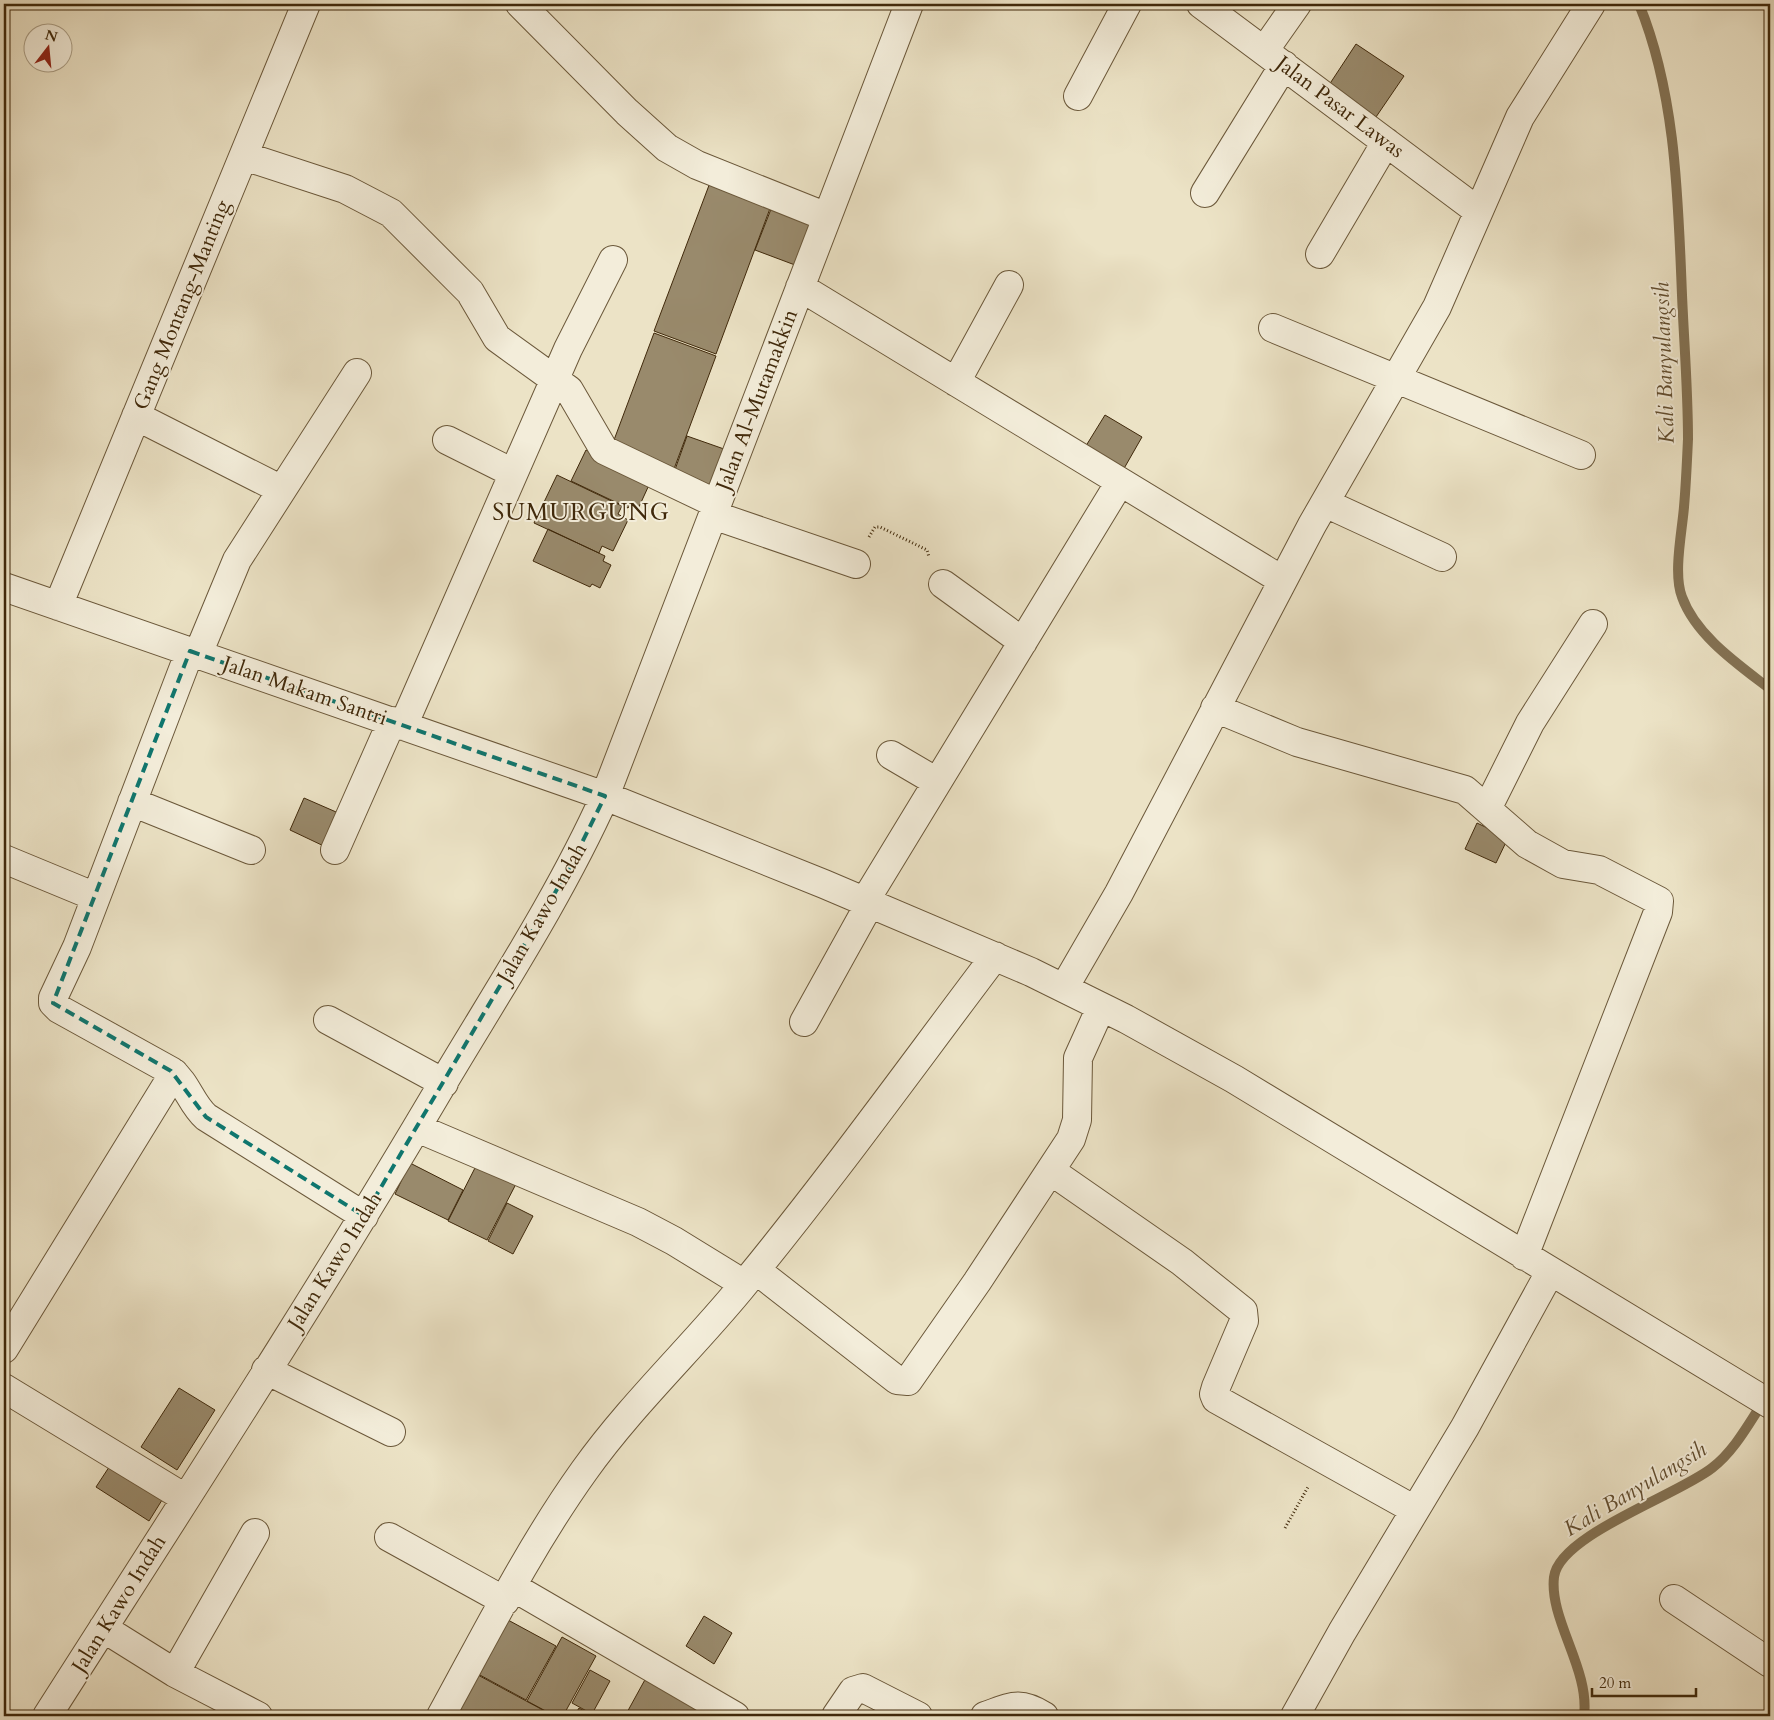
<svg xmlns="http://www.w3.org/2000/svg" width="1774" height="1720" font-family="Cardo,serif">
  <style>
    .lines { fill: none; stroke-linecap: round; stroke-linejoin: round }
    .stream { stroke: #847355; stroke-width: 10 }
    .building { fill: #998a6c; stroke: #40290b }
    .minor-casing { stroke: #6b583a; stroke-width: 30 }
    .path { stroke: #40290b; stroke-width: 3; stroke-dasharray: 1 2.5; stroke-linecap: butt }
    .minor { stroke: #f3edda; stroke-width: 28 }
    .marked { fill: none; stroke: #0f766e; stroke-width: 4; stroke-dasharray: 10 6; stroke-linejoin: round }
    .labels { text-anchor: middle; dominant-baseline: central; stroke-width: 4; stroke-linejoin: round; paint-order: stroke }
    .street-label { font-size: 21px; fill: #40290b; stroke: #f3edda }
    .water-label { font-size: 22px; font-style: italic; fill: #624e30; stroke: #f3edda }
    .quarter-label { font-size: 24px; letter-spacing: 1px; fill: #40290b; stroke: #f3edda }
  </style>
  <rect width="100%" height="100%" fill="#ece3c6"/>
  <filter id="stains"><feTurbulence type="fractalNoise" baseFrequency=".004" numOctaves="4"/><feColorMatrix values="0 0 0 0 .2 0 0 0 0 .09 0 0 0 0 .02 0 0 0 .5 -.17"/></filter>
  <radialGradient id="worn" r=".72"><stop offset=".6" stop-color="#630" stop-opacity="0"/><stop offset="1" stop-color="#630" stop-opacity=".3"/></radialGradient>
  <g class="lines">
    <path class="stream" d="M1639 4C1676 94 1678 198 1682 295 1684 342 1688 391 1688 439 1687 461 1686 484 1684 507 1682 532 1673 574 1682 597 1696 636 1739 665 1770 689
      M1584 1716C1590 1669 1549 1620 1554 1577 1559 1535 1678 1495 1712 1468 1734 1451 1748 1425 1763 1402"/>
  </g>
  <path class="building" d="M1356 44 1404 76 1376 117 1329 85Z
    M711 180 772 203 716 354 654 331Z
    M773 204 812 219 795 265 755 250Z
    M654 333 716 356 671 477 611 448Z
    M1105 415 1142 437 1122 472 1084 449Z
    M687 436 724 449 707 494 672 478Z
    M586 450 643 477 649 485 638 509 630 505 628 508 571 481Z
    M557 475 622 506 618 514 628 520 613 551 602 546 599 553 534 523Z
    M548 529 605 556 603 561 611 565 600 588 592 584 590 587 533 561Z
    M304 798 343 815 328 848 290 830Z
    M1477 823 1508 838 1496 863 1465 849Z
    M478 1162 517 1182 487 1240 448 1221Z
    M410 1163 463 1190 448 1220 395 1194Z
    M507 1203 533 1216 513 1254 488 1241Z
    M179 1388 215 1410 177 1470 141 1447Z
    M115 1458 167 1492 149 1521 96 1487Z
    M704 1616 732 1633 714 1664 686 1646Z
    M508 1620 556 1646 526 1700 478 1674Z
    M562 1637 596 1656 563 1716H555L527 1701Z
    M590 1670 610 1681 592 1714 572 1703Z
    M478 1675 554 1716H467L458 1711Z
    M647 1676 717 1716H625Z
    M579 1708 594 1716H574Z"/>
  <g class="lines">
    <defs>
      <path id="minor" d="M520 4 627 112 667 148 697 165 827 217
        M1201 4 1478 211
        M1264 51 1297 4
        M1078 96 1127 4
        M244 156 345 189 391 213 470 292 497 338 569 390 604 450 717 504
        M1205 193 1284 65
        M1320 254 1386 142
        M800 287 1282 580
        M1273 328 1581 455
        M956 382 1009 285
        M136 416 282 490
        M447 440 513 473
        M1325 503 1442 557
        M713 515 856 564
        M943 584 1023 642
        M4 587 605 796 824 884 1031 972 1126 1019 1234 1079 1770 1404
        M58 606 306 4
        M190 651 77 947 53 998V1003L59 1009 171 1071C187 1083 191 1104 206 1117L364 1216
        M198 654 237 560 357 373
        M1215 708 1297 742 1465 790 1527 844 1563 864 1599 870 1659 901 1658 912 1524 1256
        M403 726 568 349 613 260
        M891 755 937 782
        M132 802 251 850
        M1487 809 1530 723 1593 624
        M335 850 392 721
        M4 859 96 897
        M865 901 1120 482
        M1064 988 1119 893 1312 525 1437 307 1520 117 1591 4
        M328 1020 444 1083
        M804 1022 870 903
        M417 1128 638 1222 674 1241 744 1284
        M1051 1171 1182 1262 1243 1311 1244 1321 1216 1387 1214 1394 1216 1399 1415 1510
        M756 1270 897 1380 908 1381 977 1282 1071 1139 1077 1120 1078 1058 1101 1007
        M4 1349 174 1073
        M266 1370 391 1432
        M4 1388 185 1498
        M389 1537 505 1601
        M513 1587 735 1716
        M1674 1599 1770 1663
        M103 1628 175 1673 258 1716
        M175 1673 255 1533
        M47 1716C181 1506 317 1297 443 1083 499 989 560 896 605 796L909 4
        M441 1716C486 1634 529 1548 584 1471 631 1405 690 1350 741 1288 830 1180 911 1067 995 956
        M836 1716 853 1691 863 1688 918 1716
        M985 1716C1011 1707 1019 1700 1044 1716
        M1295 1716 1342 1632 1465 1427 1550 1272"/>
    </defs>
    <use href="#minor" class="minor-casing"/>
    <path class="path" d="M869 537 875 527H880L927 550 929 557
      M1285 1528 1308 1487"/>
    <use href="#minor" class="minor"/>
  </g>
  <path class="marked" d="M190 651 605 796 569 869 364 1216 206 1117 171 1071 53 1003Z"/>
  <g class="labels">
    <g class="street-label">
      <text transform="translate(1340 107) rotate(37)">Jalan Pasar Lawas</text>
      <text transform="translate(182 305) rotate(-68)">Gang Montang-Manting</text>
      <text transform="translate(757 400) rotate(-69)">Jalan Al-Mutamakkin</text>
      <text transform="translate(305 691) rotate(19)">Jalan Makam Santri</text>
      <text transform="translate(542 913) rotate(-60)">Jalan Kawo Indah</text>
      <text transform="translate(335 1261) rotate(-58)">Jalan Kawo Indah</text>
      <text transform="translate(119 1604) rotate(-58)">Jalan Kawo Indah</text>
    </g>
    <g class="water-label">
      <text transform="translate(1664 363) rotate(-92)">Kali Banyulangsih</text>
      <text transform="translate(1635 1489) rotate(-31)">Kali Banyulangsih</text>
    </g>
    <g class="quarter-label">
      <text x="581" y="512">SUMURGUNG</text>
    </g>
  </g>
  <rect width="1774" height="1720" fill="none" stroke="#ece3c6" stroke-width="20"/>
  <rect x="5" y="5" width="1764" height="1710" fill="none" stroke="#40290b" stroke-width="2.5"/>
  <rect x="10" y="10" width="1754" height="1700" fill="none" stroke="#40290b"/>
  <g transform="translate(48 48) rotate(16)"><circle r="24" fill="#f3edda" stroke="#ab9f87"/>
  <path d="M0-4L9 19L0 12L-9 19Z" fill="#8f2418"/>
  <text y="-8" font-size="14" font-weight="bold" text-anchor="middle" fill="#40290b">N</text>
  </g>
  <path d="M1592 1688v8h104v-8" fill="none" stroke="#40290b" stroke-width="2.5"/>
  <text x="1599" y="1688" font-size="15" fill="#40290b" stroke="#f3edda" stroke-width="4" paint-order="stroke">20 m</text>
  <rect width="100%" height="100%" filter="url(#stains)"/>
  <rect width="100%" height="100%" fill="url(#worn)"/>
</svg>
